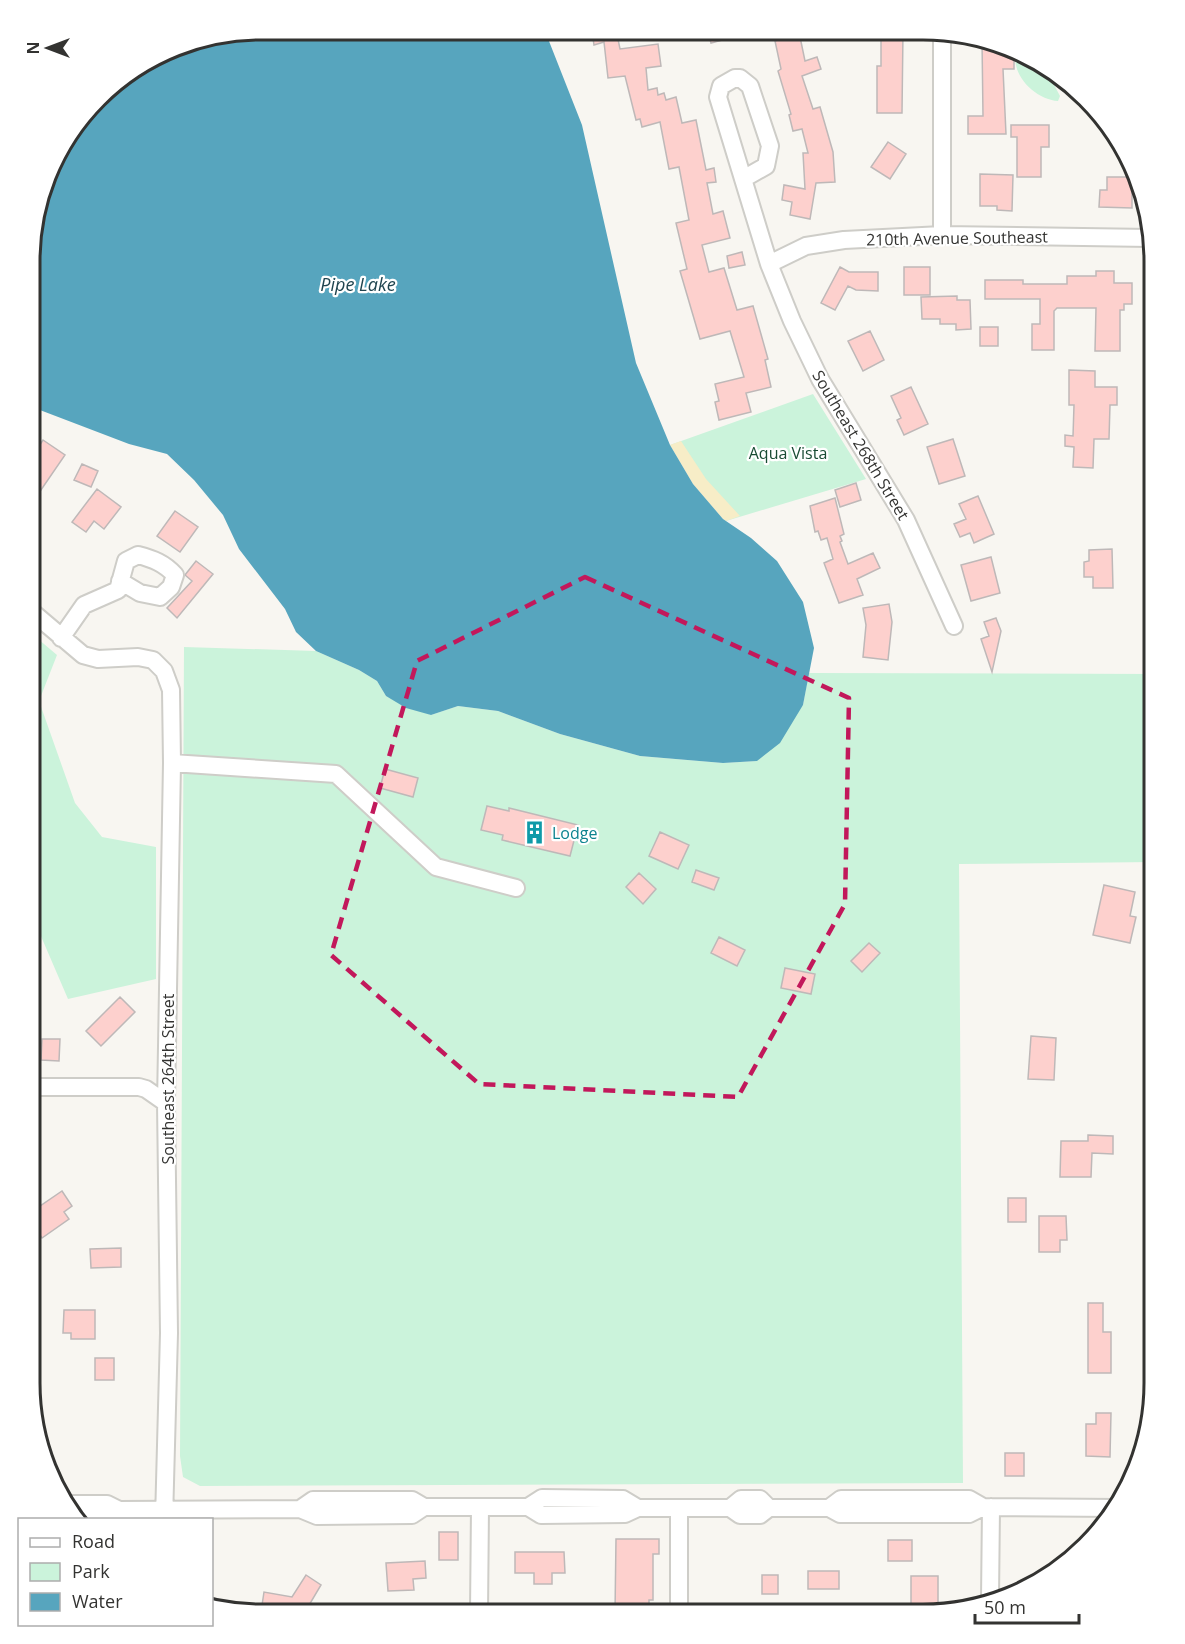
<svg xmlns="http://www.w3.org/2000/svg" width="1185" height="1644" font-family="'Open Sans',sans-serif">
  <style>
    .green { fill: #cbf3db }
    .sand { fill: #f7edc7 }
    .water { fill: #57a5be }
    .building { fill: #fdd0cd; stroke: #beb8b8; stroke-width: 1.5 }
    .lines { fill: none; stroke-linecap: round; stroke-linejoin: round }
    .minor-casing { stroke: #cecdc8; stroke-width: 20 }
    .minor { stroke: #fff; stroke-width: 16 }
    .marked { fill: none; stroke: #c2185b; stroke-width: 4.5; stroke-dasharray: 12 8; stroke-linejoin: round }
    .labels { text-anchor: middle; dominant-baseline: central; stroke-width: 4.5; stroke-linejoin: round; paint-order: stroke }
    .street-label { font-size: 16px; fill: #333331; stroke: #fff }
    .park-label { font-size: 16px; fill: #184b33; stroke: #fff }
    .culture-label { font-size: 16px; fill: #0d838f; stroke: #fff; text-anchor: start }
    .water-label { font-size: 18px; font-style: italic; fill: #1f444f; stroke: #fff }
    .rim { fill: none; stroke: #333331; stroke-width: 3 }
  </style>
  <rect width="100%" height="100%" fill="#f8f6f1"/>
  <path class="green" d="M1016 50 1052 71V81L1060 96 1058 101C1034 99 1010 74 1016 50Z
    M813 394 866 479 726 521 670 445Z
    M31 633 57 655 39 701 75 803 102 837 156 847V979L68 999 31 913Z
    M184 647 316 651 359 670 377 681 386 696 431 715 458 706 498 711 560 734 640 756 723 763 757 761 803 705 809 673 1155 674V862L959 864 963 1483 200 1486 183 1477 180 1456Z"/>
  <path class="sand" d="M681 441 706 479 740 516 726 521 723 519 693 484 670 445Z"/>
  <path class="water" d="M261 30 545 31 582 125 636 363 670 445 693 484 723 519 751 538 777 561 803 602 814 648 803 705 780 743 757 761 723 763 640 756 560 734 498 711 458 706 431 715 406 708 386 696 377 681 359 670 316 651 296 632 285 609 239 549 223 515 194 480 167 454 129 444 32 407V231L61 146 109 87 187 42Z"/>
  <path class="building" d="M592 31H634V36L618 39 620 49 658 44 661 66 646 68 648 90 657 88 658 95 664 93 666 100 676 97 682 123 696 120 706 170 714 168 716 182 707 183 713 214 723 211 730 238 702 245 709 272 724 268 737 310 753 306 768 359 765 360 771 387 746 393 751 412 719 420 715 402 719 401 715 384 744 377 730 331 700 339 680 271 687 269 676 223 689 220 679 167 669 169 660 122 642 127 640 119 636 120 625 76 608 78 604 42 594 45Z
    M708 31H740L741 35 711 43Z
    M780 32H799L805 61 817 57 821 69 802 76 813 109 820 107 833 152 835 182 816 183 810 219 790 215 792 202 782 200 784 185 805 189 803 153H808L802 129 793 131 789 115 791 114 778 71 781 69 775 41 781 39Z
    M881 32H903L902 113H877V66H881Z
    M982 40 1014 49V69H1003L1006 134H968V116H983Z
    M1011 125H1049V147H1041V177H1017V137H1011Z
    M888 142 906 154 890 179 871 167Z
    M980 174 1013 175 1012 211 997 210V206H980Z
    M1107 177H1132V208L1099 207 1100 190H1107Z
    M742 252 745 265 729 268 727 256Z
    M840 267 849 272H878V291L856 290 848 286 835 310 821 303Z
    M904 267H930V295H904Z
    M1096 271H1114V283H1132V304H1124V310H1120V351H1095L1096 308H1057L1054 311V350H1032V324H1040V299H985V280H1023V284H1067V276H1096Z
    M957 296V300H970L971 329 956 330V324H940V319H922L921 297Z
    M980 327H998V346H980Z
    M870 331 884 360 863 371 848 341Z
    M1069 370 1095 371V387H1117V405H1110L1109 439H1094L1093 468 1073 467 1074 447 1065 446V435L1073 436 1074 405H1069Z
    M911 387 928 424 904 435 897 420 901 418 891 396Z
    M953 439 965 476 939 484 927 447Z
    M43 440 65 455 32 503V457Z
    M82 464 98 471 91 487 74 480Z
    M856 483 861 500 840 507 835 490Z
    M97 489 121 507 104 529 94 521 86 532 72 522Z
    M978 496 994 534 974 543 970 533 960 537 954 524 966 519 959 504Z
    M835 498 844 534 840 536 842 541 840 542 848 564 873 553 880 568 857 579 863 595 839 603 824 563 833 559 827 538 821 540 818 531 815 532 810 506Z
    M175 511 198 527 180 552 157 536Z
    M1112 549 1113 588H1093V577H1084V562L1089 561V550Z
    M991 557 1000 593 971 601 961 565Z
    M196 561 213 574 177 618 167 608 192 581 185 575Z
    M889 604 892 622 888 660 863 657 866 625 863 608Z
    M996 618 1001 631 992 672 981 639 989 636 984 622Z
    M385 769 418 778 413 797 380 788Z
    M487 806 509 811V808L578 825 570 856 502 840 503 835 481 830Z
    M660 832 689 845 678 869 649 856Z
    M696 870 719 878 714 890 692 882Z
    M639 873 656 889 643 904 626 887Z
    M1104 885 1135 892 1130 916 1136 917 1130 943 1093 935Z
    M719 937 745 950 737 966 711 953Z
    M869 943 880 953 862 972 851 961Z
    M785 968 815 974 811 994 781 988Z
    M120 997 135 1012 101 1046 86 1031Z
    M1031 1036 1056 1038 1054 1080 1028 1079Z
    M42 1039H60L59 1061 41 1060Z
    M1088 1135 1113 1136V1154L1092 1153 1091 1177H1060L1061 1141H1088Z
    M62 1191 72 1206 64 1212 69 1219 42 1238 30 1221V1213Z
    M1008 1198H1026V1222H1008Z
    M1039 1216H1066L1067 1240H1060V1252H1039Z
    M121 1248V1267L91 1268 90 1249Z
    M1088 1303H1103V1332H1111V1373H1088Z
    M64 1310H95V1339H71V1333H63Z
    M95 1358H114V1380H95Z
    M1096 1413H1111L1110 1457 1086 1456V1424H1096Z
    M1005 1453H1024V1476H1005Z
    M439 1532H458V1560H439Z
    M616 1539H659V1554H653V1600H649V1613H615Z
    M888 1540H912V1561H888Z
    M515 1552H564L565 1573H552V1584H534V1573H515Z
    M425 1561 426 1578 413 1579 414 1590 388 1591 386 1563Z
    M808 1571H839V1589H808Z
    M306 1575 321 1585 305 1612H261L264 1592 292 1597Z
    M762 1575H778V1594H762Z
    M911 1576H938V1611L911 1614Z"/>
  <g class="lines">
    <defs>
      <path id="minor" d="M743 179 766 166 770 146 750 86 740 78H735L721 86 718 97 769 264 792 321 820 379 906 520 954 626
        M942 235V32
        M769 264 806 246 844 240 942 235 1150 238
        M31 611 83 655 98 659 138 657 153 660 164 671 171 690 172 763 166 1103 169 1333 164 1520
        M61 638 84 605 118 590 126 561 138 555C153 559 164 563 175 575L171 587 160 597 140 593 120 581
        M172 763 336 774 436 867 516 888
        M31 1087H139L146 1089 166 1103
        M70 1504H107L119 1510 300 1509
        M424 1507 412 1500H313L300 1509 317 1516 412 1515 424 1507H528
        M983 1507 969 1499H841L829 1508 840 1514H969L983 1507 1118 1508
        M638 1508 623 1499 542 1498 528 1507 541 1515 625 1514 638 1508H730
        M679 1508V1613
        M769 1508 760 1499H741L730 1508 740 1515H760L769 1508H829
        M82 1519H107L119 1510
        M990 1599 991 1507
        M479 1613 480 1507"/>
    </defs>
    <use href="#minor" class="minor-casing"/>
    <use href="#minor" class="minor"/>
  </g>
  <path class="marked" d="M585 577 849 698 845 904 738 1097 479 1084 331 955 417 661Z"/>
  <defs>
    <symbol id="building-bare" viewBox="-9 -9 18 18"><path d="M-4-6H4V6H1V3H-1V6H-4ZM-2.5-4.3h1.7v1.8h-1.7ZM.8-4.3h1.7v1.8H.8ZM-2.5-1h1.7V.8h-1.7ZM.8-1h1.7V.8H.8Z" fill="#0f9aa8" stroke="#fff" stroke-width="2.5" paint-order="stroke"/></symbol>
  </defs>
  <g fill-rule="evenodd">
    <use href="#building-bare" x="518" y="816" width="33" height="33"/>
  </g>
  <g class="labels">
    <g class="street-label">
      <text transform="translate(957 238) rotate(-1)">210th Avenue Southeast</text>
      <text transform="translate(861 445) rotate(59)">Southeast 268th Street</text>
      <text transform="translate(168 1079) rotate(-90)">Southeast 264th Street</text>
    </g>
    <g class="park-label">
      <text x="788" y="453">Aqua Vista</text>
    </g>
    <g class="culture-label">
      <text x="552" y="833">Lodge</text>
    </g>
    <g class="water-label">
      <text x="358" y="284">Pipe Lake</text>
    </g>
  </g>
  <path d="M0 0H1185V1644H0ZM261 40H923A221 221 0 0 1 1144 261V1383A221 221 0 0 1 923 1604H261A221 221 0 0 1 40 1383V261A221 221 0 0 1 261 40Z" fill="#fff" fill-rule="evenodd"/>
  <path class="rim" d="M261 40H923A221 221 0 0 1 1144 261V1383A221 221 0 0 1 923 1604H261A221 221 0 0 1 40 1383V261A221 221 0 0 1 261 40Z"/>
  <rect x="18" y="1518" width="195" height="108" fill="#ffffff" stroke="#adadad" stroke-width="1.5"/>
  <rect x="30" y="1538" width="30" height="9" fill="#ffffff" stroke="#adadad" stroke-width="1.5"/>
  <text x="72" y="1548" font-size="18" fill="#333331">Road</text>
  <rect x="30" y="1563" width="30" height="18" fill="#cbf3db" stroke="#adadad" stroke-width="1.5"/>
  <text x="72" y="1578" font-size="18" fill="#333331">Park</text>
  <rect x="30" y="1593" width="30" height="18" fill="#57a5be" stroke="#adadad" stroke-width="1.5"/>
  <text x="72" y="1608" font-size="18" fill="#333331">Water</text>
  <g transform="translate(48 48) rotate(270)" stroke="#ffffff" stroke-width="4.5" paint-order="stroke">
  <path d="M0-4.5L10 22L0 15L-10 22Z" fill="#333331"/>
  <text y="-9" font-size="16" font-weight="bold" text-anchor="middle" fill="#333331">N</text>
  </g>
  <path d="M975 1614v9h104v-9" fill="none" stroke="#333331" stroke-width="3"/>
  <text x="984" y="1614" font-size="18" fill="#333331" stroke="#ffffff" stroke-width="4.5" paint-order="stroke">50 m</text>
</svg>
